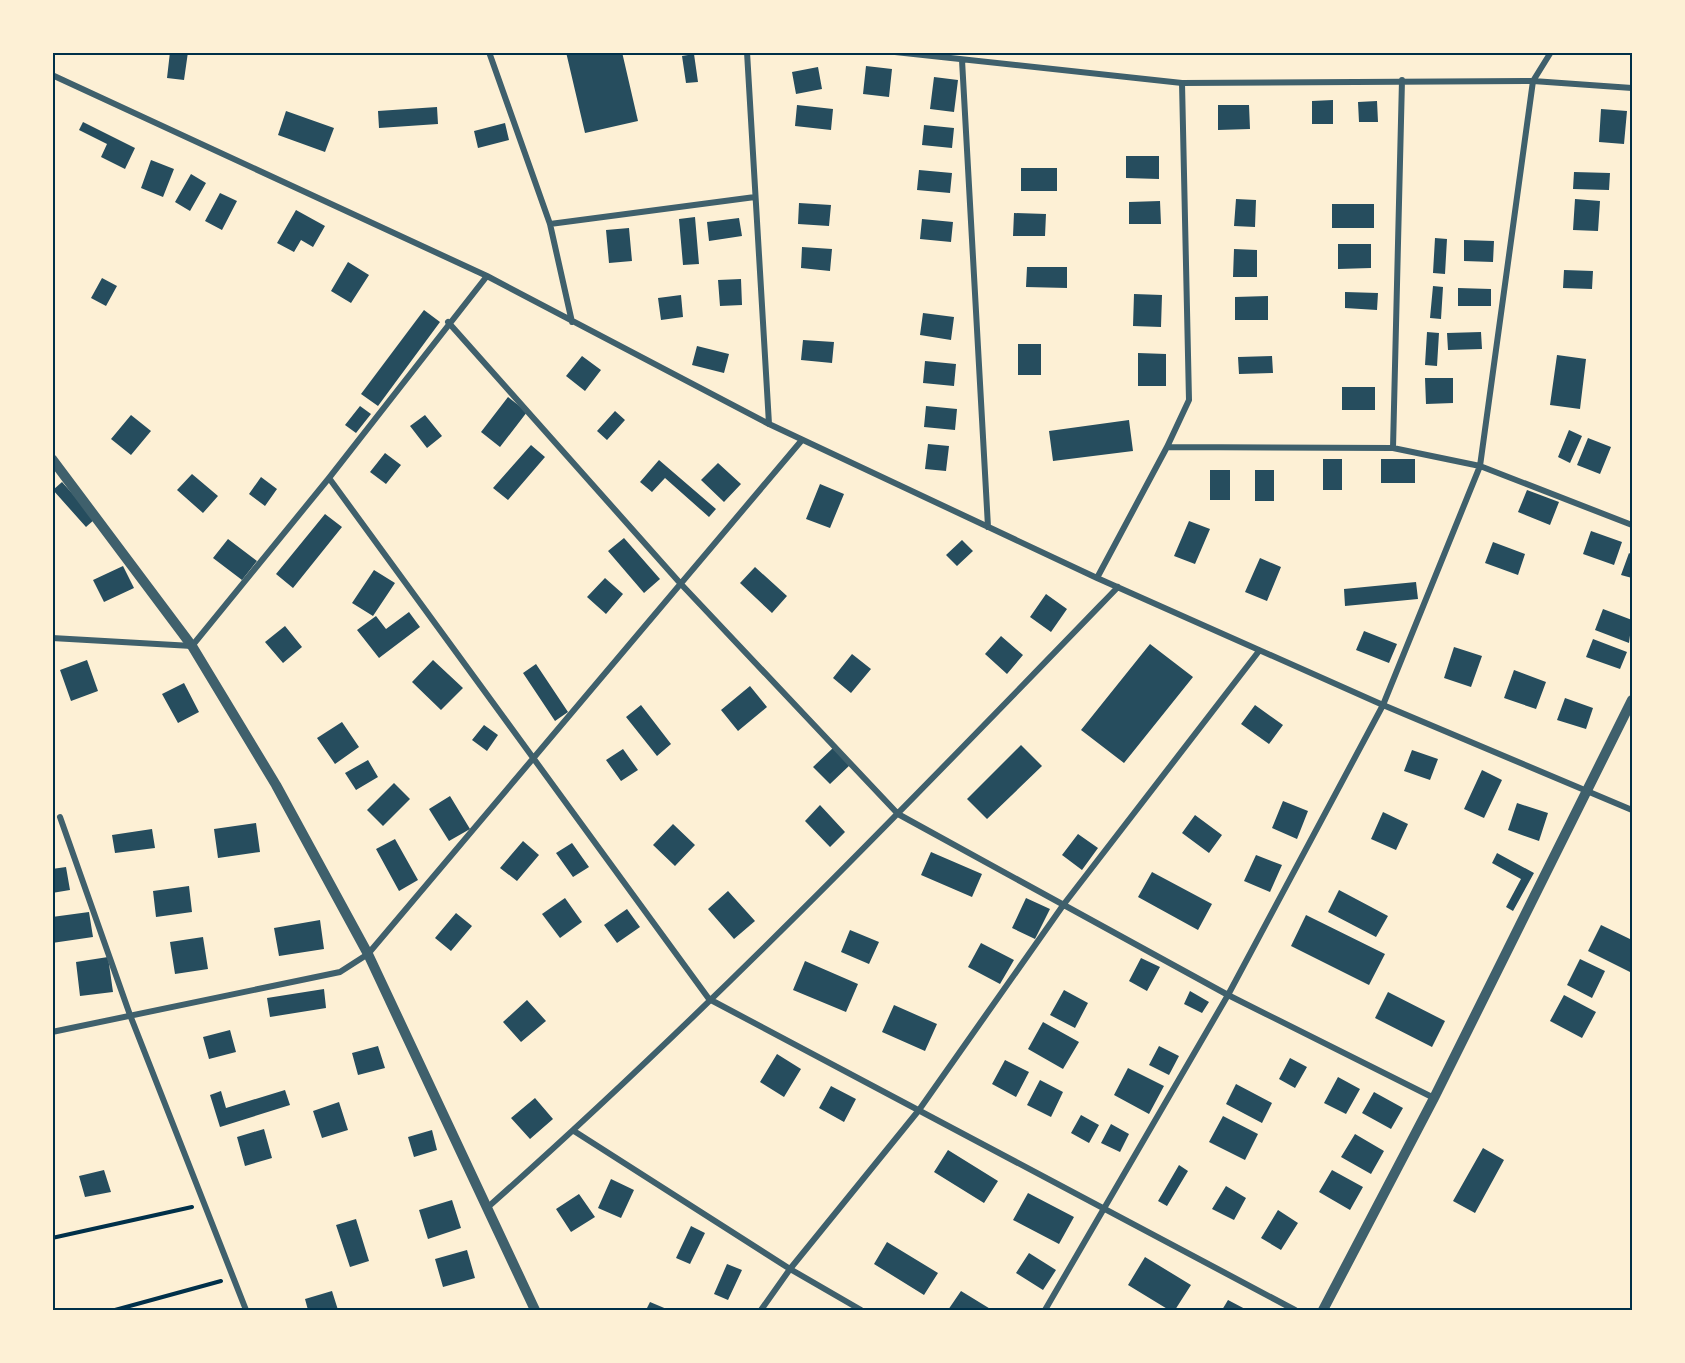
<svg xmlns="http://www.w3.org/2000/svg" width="1685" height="1363" font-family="'DM Sans',sans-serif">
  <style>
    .building { fill: #264d5e }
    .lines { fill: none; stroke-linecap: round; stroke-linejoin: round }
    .path { stroke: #003049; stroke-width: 4 }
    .minor { stroke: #3f606c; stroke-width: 6 }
    .tertiary { stroke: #3f606c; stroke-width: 10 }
    .neatline { fill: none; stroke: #003049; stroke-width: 2 }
  </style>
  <rect width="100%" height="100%" fill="#fdf0d5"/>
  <path class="building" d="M170 52H188L184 80 167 78Z
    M566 52H622L638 121 585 133Z
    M694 54 698 82 686 83 682 56Z
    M866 66 892 69 889 97 863 94Z
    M818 67 822 89 796 94 792 72Z
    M934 77 958 80 954 112 930 109Z
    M1333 100V124H1312V101Z
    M1377 101 1378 122H1359L1358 102Z
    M797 105 833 109 831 130 795 126Z
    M1218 105H1249L1250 129 1218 130Z
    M437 107 438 124 379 128 378 111Z
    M1601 109 1627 111 1624 144 1599 142Z
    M286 111 334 128 325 152 278 135Z
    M83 122 135 148 125 169 101 157 107 144 79 130Z
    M505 123 509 140 478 148 474 131Z
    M924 125 954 128 952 148 922 145Z
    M1126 156H1159V179L1126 178Z
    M151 160 174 169 163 197 141 188Z
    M1021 168H1057V191H1021Z
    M919 170 952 173 950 193 917 190Z
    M1574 172 1610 173 1609 190 1573 189Z
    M191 174 206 183 190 211 175 202Z
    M220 193 237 201 222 230 205 221Z
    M1236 199 1256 200 1255 227 1234 226Z
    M1575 199 1600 201 1598 231 1573 230Z
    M1160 201 1161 224H1129V202Z
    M799 203 831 205 829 226 798 224Z
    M1332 204H1374V228H1332Z
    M296 210 325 226 313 247 301 240 294 252 277 243Z
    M1014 213 1046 214 1045 236H1013Z
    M695 217 699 264 683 265 679 219Z
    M739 218 742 236 709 241 707 222Z
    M922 219 953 222 951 242 920 239Z
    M629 228 632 261 609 263 606 230Z
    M1435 238 1447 239 1445 274 1433 273Z
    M1464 240 1494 241 1493 262 1464 261Z
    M1338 244H1371V268L1338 269Z
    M802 247 832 249 830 271 801 268Z
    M1234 249 1257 250V277H1233Z
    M348 262 369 275 351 303 331 291Z
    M1027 267H1067V288L1026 287Z
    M1564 270 1593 271 1592 289 1563 288Z
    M102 278 117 286 106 306 91 298Z
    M741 279 742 305 720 306 718 280Z
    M1433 286 1443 287 1441 319 1430 318Z
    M1458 288 1491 289V306H1458Z
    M1345 292 1378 293 1377 310 1345 308Z
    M1134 294 1162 295 1161 327 1133 326Z
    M681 295 683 317 661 320 658 298Z
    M1268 296V320H1235V297Z
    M424 310 440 322 378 406 361 394Z
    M923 313 954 317 951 340 920 335Z
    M1427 332 1439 333 1437 366 1425 365Z
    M1481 332 1482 349 1448 350 1447 333Z
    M803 340 834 342 832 363 801 360Z
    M1018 344H1041V375H1018Z
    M697 346 729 354 724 373 692 365Z
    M1138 353 1166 354V386H1138Z
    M1557 355 1586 359 1580 409 1550 405Z
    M582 356 601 370 585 391 566 376Z
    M1272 356 1273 373 1239 374 1238 357Z
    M925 361 956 364 954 386 923 383Z
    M1425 378H1453V403L1426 404Z
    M1342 387H1375V410H1342Z
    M508 397 527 412 500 447 481 432Z
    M360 406 371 414 356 433 345 425Z
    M926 406 957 409 955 430 924 427Z
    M615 411 625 420 607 440 597 431Z
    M131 415 151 431 131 455 111 439Z
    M425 415 442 436 427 448 410 426Z
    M1129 420 1133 451 1053 461 1049 431Z
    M1569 430 1582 436 1570 463 1558 457Z
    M1588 438 1611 447 1600 474 1577 465Z
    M928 444 949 446 946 471 925 469Z
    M531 445 545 457 508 500 493 488Z
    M385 453 401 465 386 484 370 472Z
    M1323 459H1342V490H1323Z
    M1381 459H1415V483H1381Z
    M659 460 716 509 709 517 665 478 652 492 640 482Z
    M718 463 741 484 724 502 701 480Z
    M1210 470H1230V500H1210Z
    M1255 470H1274V501H1255Z
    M192 474 218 496 203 513 177 490Z
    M261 477 277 489 265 506 249 494Z
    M62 482 95 519 86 527 53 490Z
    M820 484 844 494 830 528 806 519Z
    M1527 490 1559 502 1550 525 1518 512Z
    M325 514 342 527 293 588 276 574Z
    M1189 521 1210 529 1195 564 1174 556Z
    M1591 531 1622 542 1614 565 1583 554Z
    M624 538 660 579 644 593 608 551Z
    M228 539 257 561 242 580 213 558Z
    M962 540 973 551 957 566 946 555Z
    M1493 542 1525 554 1518 575 1485 563Z
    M1629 553 1632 555V578L1621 575Z
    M1260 558 1281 567 1267 601 1245 592Z
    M123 566 134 588 104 602 93 580Z
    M755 567 787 596 772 613 740 583Z
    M374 570 395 583 373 616 352 603Z
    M605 578 623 594 606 614 587 597Z
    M1416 582 1418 599 1345 606 1344 589Z
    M1046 594 1067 609 1051 632 1030 617Z
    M1603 609 1632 620 1629 643 1595 630Z
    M409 612 420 627 379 658 357 630 376 616 386 629Z
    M285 626 302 647 283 663 265 642Z
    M1364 631 1397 644 1389 663 1356 650Z
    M1001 636 1023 655 1007 674 985 654Z
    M1593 639 1627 652 1620 669 1586 657Z
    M1150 644 1193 677 1124 763 1081 730Z
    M1454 647 1482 656 1471 687 1444 678Z
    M852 654 871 669 851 693 833 678Z
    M87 660 98 691 71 701 60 670Z
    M433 660 463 688 441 710 412 682Z
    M536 664 568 712 555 721 523 673Z
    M1514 670 1546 682 1536 709 1504 698Z
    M184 683 199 712 178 723 162 694Z
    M750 686 767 707 738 731 721 710Z
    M1565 698 1593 708 1586 729 1557 720Z
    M641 705 671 744 657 756 626 717Z
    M1255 705 1283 725 1269 744 1241 724Z
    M342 722 359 747 335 764 317 738Z
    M484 725 498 735 487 751 472 740Z
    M1021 745 1042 766 987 819 967 799Z
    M834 747 851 764 830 784 813 767Z
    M623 749 638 770 621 781 606 760Z
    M1412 750 1438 759 1430 780 1404 771Z
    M368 760 378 777 356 790 345 773Z
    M1482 770 1502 780 1484 818 1464 809Z
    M394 783 410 799 383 826 367 810Z
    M450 796 470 829 449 841 429 809Z
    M1283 801 1308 811 1297 839 1272 828Z
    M1517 803 1548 813 1539 841 1508 830Z
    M820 805 845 832 830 847 805 821Z
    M1383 812 1408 824 1396 850 1371 839Z
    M1195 815 1222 835 1209 853 1182 833Z
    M256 823 260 852 218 858 214 829Z
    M673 824 695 845 675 866 653 845Z
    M152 829 155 848 115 853 112 835Z
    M1078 834 1098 848 1082 870 1062 855Z
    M395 839 418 880 399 891 376 849Z
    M523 841 539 855 517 881 500 868Z
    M572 843 589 867 573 877 556 853Z
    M931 852 982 874 972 897 921 875Z
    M1497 853 1534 873 1513 911 1506 907 1521 879 1492 863Z
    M1256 855 1282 865 1270 892 1244 881Z
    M66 867 70 890 52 893V869Z
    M1152 872 1212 904 1198 930 1138 897Z
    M189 886 192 912 156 917 153 891Z
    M1339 890 1388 916 1376 937 1328 912Z
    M728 891 755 921 734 939 708 909Z
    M565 898 582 922 560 938 542 914Z
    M1026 898 1050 909 1035 939 1012 928Z
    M627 909 640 927 617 943 604 925Z
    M89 912 93 937 52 943V917Z
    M456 913 472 926 451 951 435 938Z
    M1306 915 1385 954 1369 985 1291 946Z
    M320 920 324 949 279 956 274 928Z
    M1601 925 1632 940V973L1588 951Z
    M850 930 879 942 869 964 841 952Z
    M203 937 208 969 175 974 170 942Z
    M981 943 1014 960 1000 984 968 967Z
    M108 957 113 992 80 996 76 962Z
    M1141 958 1160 967 1147 991 1129 981Z
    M1580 959 1605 971 1592 998 1567 985Z
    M805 961 858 984 846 1012 793 990Z
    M324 989 326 1008 270 1017 267 998Z
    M1064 990 1088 1003 1075 1028 1050 1015Z
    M1190 991 1209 1002 1202 1013 1184 1004Z
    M1388 992 1445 1021 1432 1047 1375 1018Z
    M1564 995 1596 1012 1582 1038 1550 1021Z
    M527 1000 546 1021 521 1042 503 1022Z
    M894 1005 937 1024 925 1051 882 1032Z
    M1043 1022 1079 1042 1063 1069 1028 1049Z
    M230 1030 236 1052 209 1059 203 1037Z
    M378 1046 385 1068 358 1075 352 1053Z
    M1159 1046 1179 1056 1169 1075 1149 1065Z
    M777 1054 801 1069 784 1097 760 1082Z
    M1290 1058 1307 1067 1295 1088 1279 1079Z
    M1005 1060 1029 1072 1016 1097 992 1084Z
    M1128 1068 1164 1086 1149 1114 1114 1095Z
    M1338 1077 1360 1089 1346 1114 1324 1103Z
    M1040 1080 1063 1092 1051 1117 1027 1105Z
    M1236 1084 1272 1103 1262 1123 1226 1104Z
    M831 1086 856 1099 844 1122 819 1108Z
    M285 1090 290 1105 220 1127 210 1095 221 1091 226 1108Z
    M1374 1092 1403 1108 1391 1129 1362 1113Z
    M535 1098 553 1119 530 1139 511 1118Z
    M339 1102 348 1130 322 1138 313 1111Z
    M1081 1115 1099 1125 1089 1143 1071 1133Z
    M1223 1116 1258 1134 1245 1160 1209 1142Z
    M1111 1124 1129 1134 1120 1152 1101 1143Z
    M264 1129 272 1158 245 1166 237 1137Z
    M432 1130 437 1150 414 1157 408 1137Z
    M1355 1134 1384 1151 1371 1174 1341 1157Z
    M1483 1148 1504 1160 1475 1213 1453 1201Z
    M948 1150 998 1181 984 1203 934 1172Z
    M1179 1165 1188 1171 1167 1206 1158 1201Z
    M104 1170 111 1192 85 1197 79 1176Z
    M1332 1170 1363 1187 1350 1210 1319 1192Z
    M611 1179 634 1190 621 1218 598 1208Z
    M1226 1186 1246 1198 1234 1220 1212 1209Z
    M1028 1193 1074 1217 1059 1244 1013 1220Z
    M579 1194 595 1217 571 1232 556 1209Z
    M452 1200 461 1228 428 1239 419 1210Z
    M1278 1210 1298 1223 1281 1250 1261 1238Z
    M356 1219 369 1261 350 1267 336 1225Z
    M691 1226 705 1233 690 1264 676 1258Z
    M887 1242 938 1273 924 1295 874 1264Z
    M467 1250 475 1278 443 1287 435 1259Z
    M1029 1253 1056 1270 1043 1290 1016 1273Z
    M1145 1257 1191 1285 1175 1310H1169L1128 1285Z
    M727 1264 742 1270 728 1300 714 1294Z
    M332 1291 338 1310H308L305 1299Z
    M961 1291 992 1310H948Z
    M1228 1300 1247 1310H1222Z
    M650 1302 669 1310H646Z"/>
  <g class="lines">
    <path class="path" d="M52 1238 192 1207
      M115 1310 221 1281"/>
    <path class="minor" d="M489 52 550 224 572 322
      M747 52 769 424
      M895 52 1182 83 1533 81 1632 88
      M962 60 988 527
      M52 75 487 276 769 424 1097 578 1383 705 1632 810
      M550 224 755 197
      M448 322 680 583 898 814 1228 995 1434 1098
      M1167 447 1393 448 1480 466 1632 525
      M1393 448 1402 80
      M329 478 709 999 1295 1310
      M1097 578 1167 447 1189 400 1182 83
      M52 638 192 646 329 478 487 276
      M60 817 130 1015 246 1310
      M52 1032 340 972 368 954 802 440
      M574 1131 790 1269 861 1310
      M488 1207C708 1012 913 799 1118 587
      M761 1310 790 1269 919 1110 1064 904 1259 651
      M1045 1310 1228 995 1383 705 1480 466 1533 81 1551 52"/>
    <path class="tertiary" d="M52 459 192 646 276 785 368 954 535 1310
      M1323 1310 1434 1098 1632 700"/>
  </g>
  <rect width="1685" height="1363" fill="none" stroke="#fdf0d5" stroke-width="108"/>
  <rect x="54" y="54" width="1577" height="1255" class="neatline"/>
</svg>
